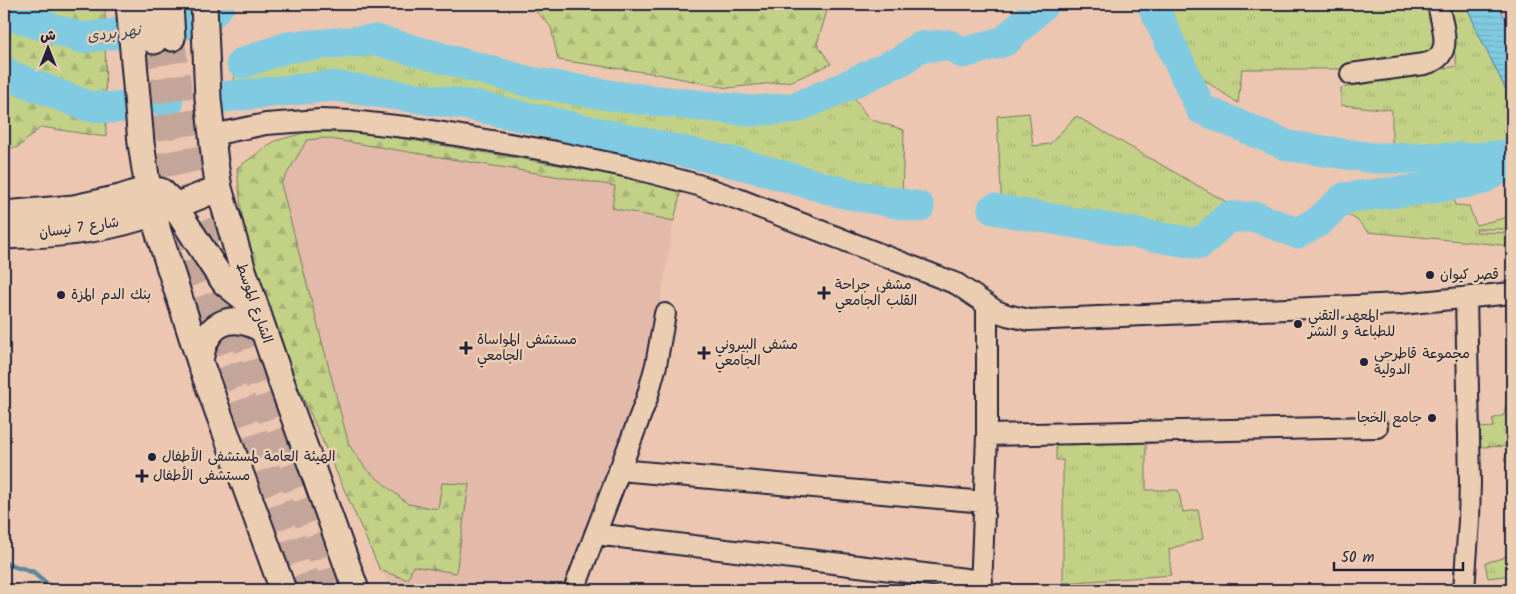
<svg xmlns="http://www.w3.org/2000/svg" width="1516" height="594" font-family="Kalam,'Playpen Sans Arabic',sans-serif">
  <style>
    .built { fill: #e3b9aa }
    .grass { fill: url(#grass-tufts); stroke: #727a60 }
    .forest { fill: url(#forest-firs); stroke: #727a60 }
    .water { fill: url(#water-rules); stroke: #5a879f }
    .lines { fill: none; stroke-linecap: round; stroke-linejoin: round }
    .stream { stroke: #5a879f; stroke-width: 5 }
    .river { stroke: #80cbe1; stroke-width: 31 }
    .major-tunnel { stroke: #c4a599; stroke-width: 25; stroke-dasharray: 25 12; stroke-linecap: butt }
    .minor-casing { stroke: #22223b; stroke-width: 24 }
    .major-casing { stroke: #22223b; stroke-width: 29 }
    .minor { stroke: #ebcdb1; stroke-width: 20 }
    .major { stroke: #ebcdb1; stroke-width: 25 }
    .poi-dot { fill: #22223b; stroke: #ebcdb1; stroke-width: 2 }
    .labels { text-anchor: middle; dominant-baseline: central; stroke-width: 5; stroke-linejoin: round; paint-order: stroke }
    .street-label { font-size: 14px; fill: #22223b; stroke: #ebcdb1 }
    .poi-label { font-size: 14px; fill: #22223b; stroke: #ebcdb1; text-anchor: start }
    .water-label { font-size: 15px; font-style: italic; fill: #35445c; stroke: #ebcdb1 }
  </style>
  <defs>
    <pattern id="grass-tufts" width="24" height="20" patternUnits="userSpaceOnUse" patternTransform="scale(1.25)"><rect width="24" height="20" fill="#c3d186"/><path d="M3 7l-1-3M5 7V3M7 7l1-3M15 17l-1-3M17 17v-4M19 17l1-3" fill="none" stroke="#a7b375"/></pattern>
    <pattern id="forest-firs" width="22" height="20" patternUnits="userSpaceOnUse" patternTransform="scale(1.25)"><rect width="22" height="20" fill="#c3d186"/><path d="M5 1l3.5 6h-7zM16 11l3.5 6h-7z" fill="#a7b375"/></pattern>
    <pattern id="water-rules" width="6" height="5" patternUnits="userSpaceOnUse" patternTransform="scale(1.25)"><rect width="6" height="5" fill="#80cbe1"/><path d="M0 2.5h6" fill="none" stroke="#6eaec2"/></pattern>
  </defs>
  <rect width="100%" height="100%" fill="#edc6b1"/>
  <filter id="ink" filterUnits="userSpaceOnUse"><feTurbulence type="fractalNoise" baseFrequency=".02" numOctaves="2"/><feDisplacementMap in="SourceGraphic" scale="10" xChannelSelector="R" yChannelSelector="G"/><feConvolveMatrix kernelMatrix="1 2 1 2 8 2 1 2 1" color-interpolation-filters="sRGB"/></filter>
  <g filter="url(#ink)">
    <path class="built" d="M328 126 682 186 674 221 658 317 641 384 560 590H395L380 570 295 379 237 168 275 141Z"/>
    <path class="grass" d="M1158 4H1433L1439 39 1421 61 1340 69H1242L1238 103 1201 78Z
      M1446 4H1466L1478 33 1512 102V145L1425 151H1392V110L1341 105V88L1457 66Z
      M377 44 522 82 614 96 749 114 802 109 847 87 869 119 904 130 902 199 746 157 480 99 332 80 234 86V76L289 48Z
      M1029 113 1033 146 1050 144 1076 116 1244 212 1225 214 1198 240 1002 208 997 116Z
      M1428 193H1446L1453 195 1455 205 1469 206 1476 225 1512 216V229H1476L1477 232 1512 233V246L1368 232 1358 221 1338 208 1348 202Z
      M1509 391H1512V462L1504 461 1509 446 1480 447 1479 428 1494 427 1492 419 1504 415C1504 407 1509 400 1509 391Z
      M1122 421 1167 422 1169 440 1146 444V490H1178L1183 512 1198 510 1203 539 1169 549 1171 575 1063 583V460H1056V443L1060 423Z
      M1512 552V575L1488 578 1485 563 1502 558Z"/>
    <path class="forest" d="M4 4H105L106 137 41 127 17 148 4 147Z
      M523 4H619L638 10 649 4H829L817 44 831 64 792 81 727 88 658 74 558 60 551 27 530 5Z
      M328 126 682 186 674 221 612 208 615 186 324 138 307 140 281 184 349 445 366 469 408 504 438 509 442 483 469 484 456 573 413 566 408 580 380 570 295 379 247 265 237 168 275 141Z"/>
    <path class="water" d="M1466 4H1498L1512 32V102L1478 33Z"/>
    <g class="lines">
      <path class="stream" d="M4 563 33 572 54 590"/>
      <path class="river" d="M1152 4 1201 109 1289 146 1374 158H1470L1512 155
        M4 13 82 38 204 22 220 4
        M242 63 288 47 376 40 530 82 621 97 752 111 795 108 842 88 902 60 919 47 949 45 963 53 1005 41 1044 4
        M4 71 11 76 87 106 113 108 135 106
        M222 97 333 86 475 106 745 165 844 193 919 207
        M166 103H168
        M993 209 1200 244 1228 217H1256L1297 233 1318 222 1344 198 1441 187 1480 180 1512 162"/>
      <path class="major-tunnel" d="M172 38 191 171 198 204 214 258 331 590
        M154 41C164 117 174 192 195 265L311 590"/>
      <defs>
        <path id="minor" d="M1351 74 1424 64C1456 57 1442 27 1438 4
          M212 135 266 124 320 120 351 121 414 128 551 151 629 167 698 185 738 199 957 284 996 311 1007 315 1029 320 1401 304 1512 293
          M987 435 1377 427
          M619 470 985 502
          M595 534 982 581
          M574 590 647 398 656 365 665 314
          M981 590 987 435V305
          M1464 590 1469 521 1470 482 1466 298"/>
        <path id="major" d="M129 4 141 143 148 189 158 231 200 362 283 590
          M151 4 154 41
          M170 4 172 38
          M204 4 208 99 215 163 219 188 242 267 281 381 356 590
          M4 214 74 208 120 198 148 189 161 191 171 201 215 269 225 283 255 307
          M4 236C25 235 47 235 69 232 121 227 171 209 219 188
          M200 362C205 324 229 310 263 330"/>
      </defs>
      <use href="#minor" class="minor-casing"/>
      <use href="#major" class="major-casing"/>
      <use href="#minor" class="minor"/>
      <use href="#major" class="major"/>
    </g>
  </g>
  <g class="poi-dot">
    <circle cx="1430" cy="275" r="5"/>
    <path d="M821.5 285.5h5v5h5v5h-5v5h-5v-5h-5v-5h5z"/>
    <circle cx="61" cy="295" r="5"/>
    <circle cx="1298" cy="324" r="5"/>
    <path d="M463.5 340.5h5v5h5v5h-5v5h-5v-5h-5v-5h5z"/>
    <path d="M701.5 345.5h5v5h5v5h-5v5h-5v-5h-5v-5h5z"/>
    <circle cx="1364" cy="362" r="5"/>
    <circle cx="1432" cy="418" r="5"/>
    <circle cx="152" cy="457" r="5"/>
    <path d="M139.5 468.5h5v5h5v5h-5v5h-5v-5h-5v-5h5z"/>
  </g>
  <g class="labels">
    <g class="street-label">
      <text transform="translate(79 228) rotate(-8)">شارع 7 نيسان</text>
      <text transform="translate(254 303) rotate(71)">الشارع الموسط</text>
    </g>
    <g class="poi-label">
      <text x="1440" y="275">قصر كيوان</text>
      <text x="835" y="285">مشفى جراحة<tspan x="835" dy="16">القلب الجامعي</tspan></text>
      <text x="71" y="295">بنك الدم المزة</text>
      <text x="1308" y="316">المعهد التقني<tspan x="1308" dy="16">للطباعة و النشر</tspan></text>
      <text x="477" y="340">مستشفى المواساة<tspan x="477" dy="16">الجامعي</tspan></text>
      <text x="715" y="345">مشفى البيروني<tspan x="715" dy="16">الجامعي</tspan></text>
      <text x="1374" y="354">مجموعة قاطرجي<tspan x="1374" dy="16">الدولية</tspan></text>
      <text x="1422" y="418" text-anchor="end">جامع الخجا</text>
      <text x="162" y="457">الهيئة العامة لمستشفى الأطفال</text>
      <text x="153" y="476">مستشفى الأطفال</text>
    </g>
    <g class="water-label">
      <text transform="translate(114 34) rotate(-7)">نهر بردى</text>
    </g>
  </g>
  <rect width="1516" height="594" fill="none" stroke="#ebcdb1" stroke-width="20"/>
  <rect x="10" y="10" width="1496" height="574" fill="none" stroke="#22223b" stroke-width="2" filter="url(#ink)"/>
  <g transform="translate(48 48)" stroke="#ebcdb1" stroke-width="4" paint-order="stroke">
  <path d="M0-4L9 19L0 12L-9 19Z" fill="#22223b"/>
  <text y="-8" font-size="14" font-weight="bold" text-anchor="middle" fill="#22223b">ش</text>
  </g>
  <path d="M1334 562v8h129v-8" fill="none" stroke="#22223b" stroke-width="2.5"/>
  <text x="1341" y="562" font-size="15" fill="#22223b" stroke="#ebcdb1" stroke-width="4" paint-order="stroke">50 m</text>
</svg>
